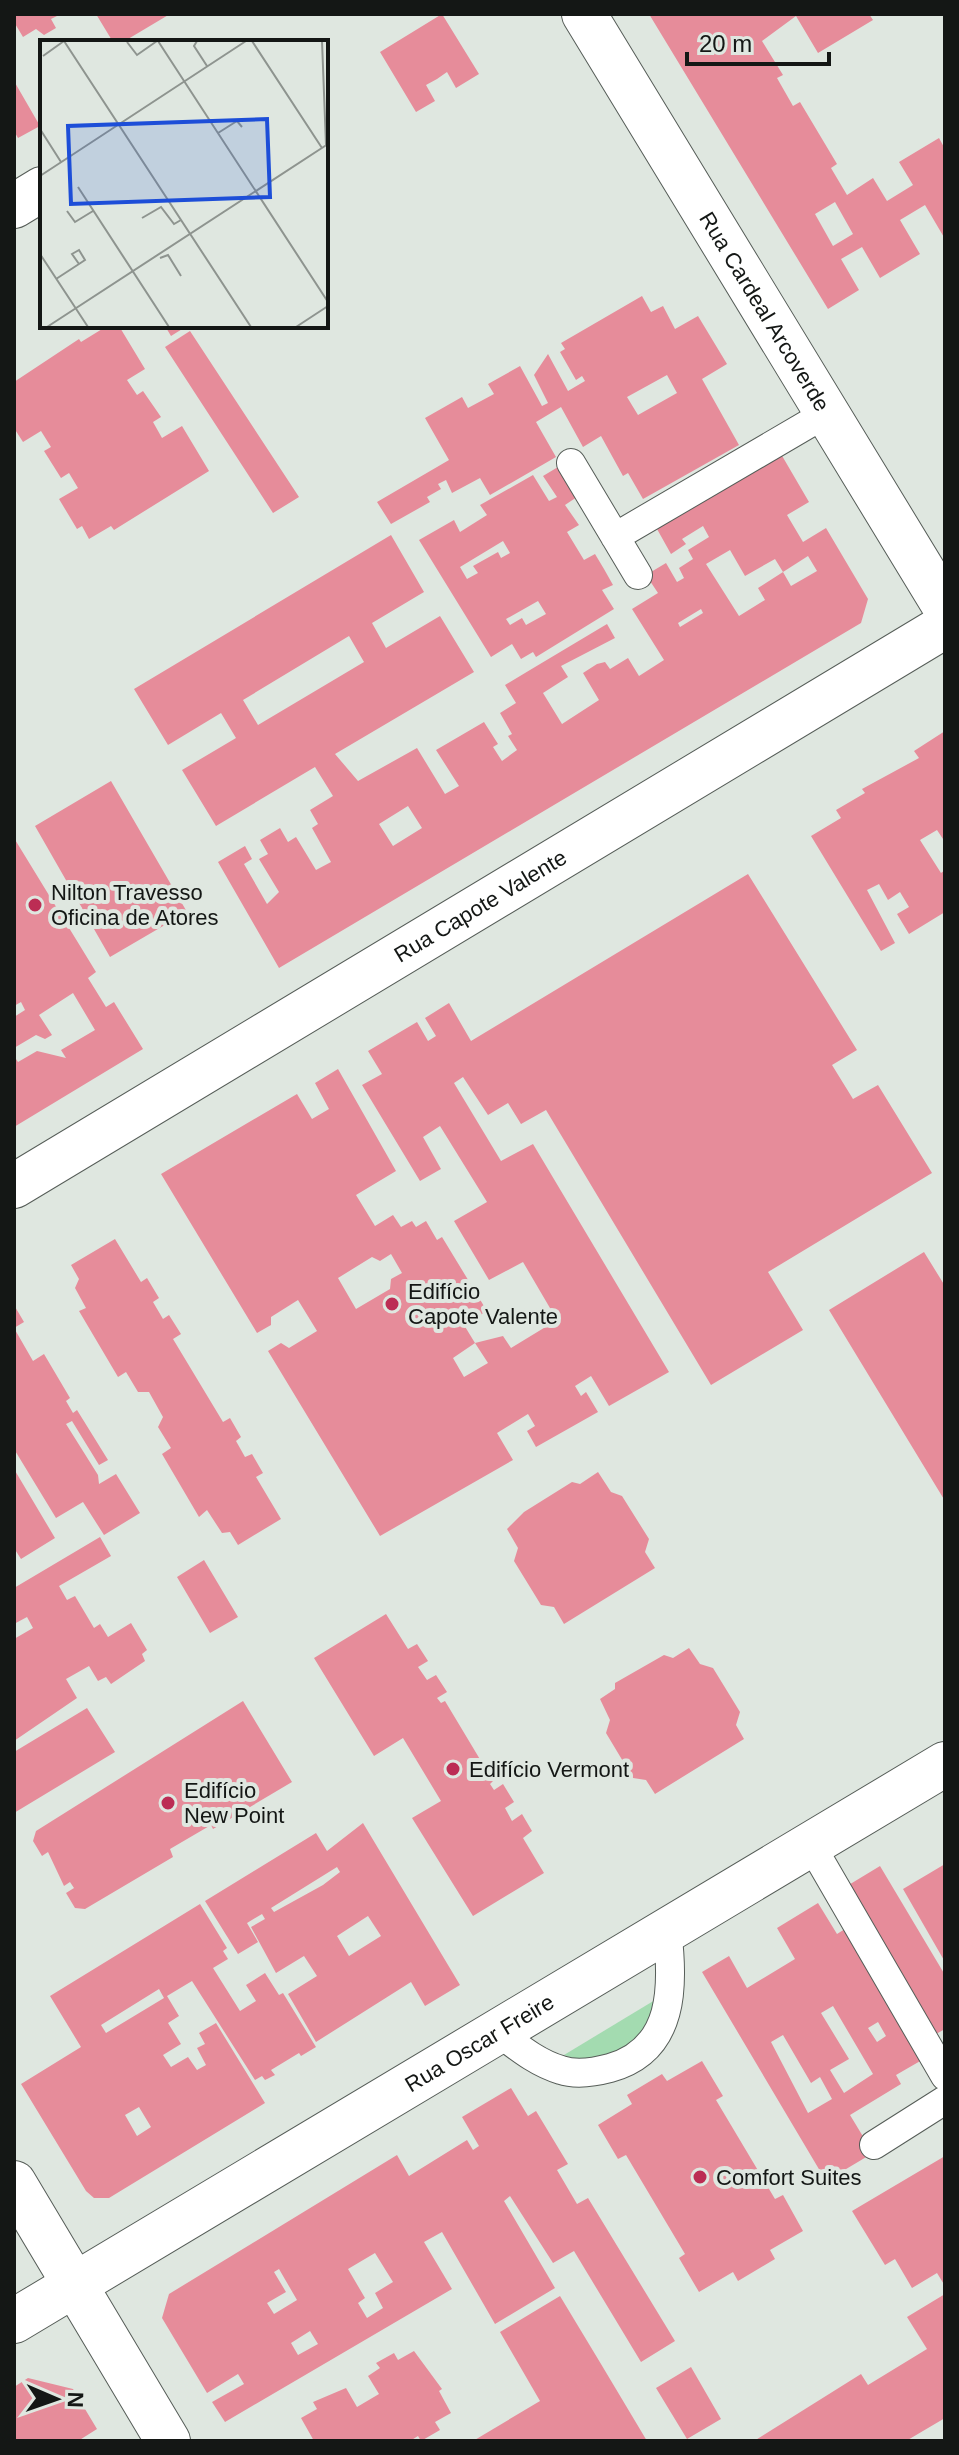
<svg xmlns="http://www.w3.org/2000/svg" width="959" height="2455" font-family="Arial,sans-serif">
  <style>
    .green { fill: #a3dbb0 }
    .building { fill: #e68c9a; fill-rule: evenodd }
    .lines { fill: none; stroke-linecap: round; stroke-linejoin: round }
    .service-casing { stroke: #565d58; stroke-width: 30 }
    .minor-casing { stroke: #565d58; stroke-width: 46 }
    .tertiary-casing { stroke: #565d58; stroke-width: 46 }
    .secondary-casing { stroke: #565d58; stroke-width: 46 }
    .service { stroke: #fff; stroke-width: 28 }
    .minor { stroke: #fff; stroke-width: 44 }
    .tertiary { stroke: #fff; stroke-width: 44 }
    .secondary { stroke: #fff; stroke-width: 44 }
    .poi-dot { fill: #bc2d54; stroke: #dfe7e0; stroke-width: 3 }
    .labels { text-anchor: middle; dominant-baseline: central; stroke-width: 8; stroke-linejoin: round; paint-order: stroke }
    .street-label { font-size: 22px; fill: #141715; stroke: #dfe7e0 }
    .poi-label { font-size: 22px; fill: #141715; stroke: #dfe7e0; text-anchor: start }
    .inset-road { fill: none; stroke: #8e948f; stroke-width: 2 }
    .view { fill: #1d4ed8; fill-opacity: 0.15; stroke: #1d4ed8; stroke-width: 4 }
    .inset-edge { fill: none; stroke: #141715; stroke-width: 4 }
  </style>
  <rect width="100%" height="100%" fill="#dfe7e0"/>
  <path class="green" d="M655 2000 651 2028C626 2049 598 2069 564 2055Z"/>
  <path class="building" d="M14 14H61L51 19 56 28 44 35 36 29 23 37 14 22Z
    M96 14H170L123 42H113Z
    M442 14 479 74 456 88 447 72 437 79 426 85 435 101 416 112 380 52Z
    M649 14H869L873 20 818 53 796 16 762 41 783 75 777 78 793 106 800 102 837 164 831 168 847 195 873 178 887 201 913 185 899 162 939 138 945 149V239L925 205 900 220 920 254 880 278 862 247 841 259 859 290 828 309ZM835 202 853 234 833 246 815 214Z
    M14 81 40 126 18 138 14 131Z
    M642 296 651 312 663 306 675 329 698 316 727 364 702 379 739 445 643 499 628 473 623 476 601 436 583 447 561 407 536 422 556 457 490 495 480 478 452 493 446 480 438 484 441 489 427 497 430 502 391 524 377 502 449 460 425 418 462 397 468 408 494 394 488 384 520 366 542 406 548 403 534 375 548 354 568 391 585 381 582 376 576 380 560 352 565 349 561 343ZM667 375 677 393 638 415 627 397Z
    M107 326H119L145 369 127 380 137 395 143 391 161 417 153 422 162 438 182 426 209 471 114 530 111 526 89 539 82 526 77 529 59 499 78 488 69 473 61 478 44 451 51 447 41 431 23 442 14 428V382L79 339 81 342Z
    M165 326H187L171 336Z
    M190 331 299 497 273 513 165 347Z
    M781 454 809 502 787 515 803 542 826 528 868 599 861 623 279 968 218 862 245 846 252 859 244 864 267 904 279 892 259 859 268 854 260 840 280 828 288 842 296 837 316 870 331 862 312 828 318 824 310 810 333 796 315 767 216 826 182 770 236 738 221 713 168 745 134 689 391 535 424 592 372 623 386 648 440 616 474 672 335 754 358 781 417 748 445 794 459 786 436 750 484 722 498 744 493 747 502 761 517 750 508 736 512 734 500 713 516 703 505 685 530 670 607 624 615 638 561 666 568 677 543 693 562 724 599 700 583 673 597 664 605 662 610 669 628 658 639 676 664 660 632 609 658 593 646 575 666 563 677 582 684 578 679 568 693 559 688 550 709 537 703 526 682 539 686 544 671 554 657 529ZM730 550 745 576 775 559 783 572 808 556 817 571 791 586 783 572 758 588 765 600 739 616 706 564ZM701 609 703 613 680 627 678 623ZM349 636 364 662 258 725 243 700ZM408 806 422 828 393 846 379 824Z
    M558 467 577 497 565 505 579 525 567 532 584 560 595 554 604 569 613 585 602 590 614 609 536 657 533 652 521 659 512 644 491 657 419 540 454 520 460 532 487 515 480 505 533 475 549 501 557 497 543 476ZM503 541 510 553 501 558 498 552 473 566 478 573 467 579 460 567ZM538 601 546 614 526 625 522 618 510 625 506 619Z
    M945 731V842L937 830 920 840 941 873 945 870V912L909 934 897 914 909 907 900 892 888 900 879 884 867 890 895 943 881 951 811 836 841 818 836 810 865 793 862 789 919 758 914 751Z
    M111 781 187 912 110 957 35 826Z
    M14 838 96 972 88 978 106 1007 114 1002 143 1049 14 1127V1056L18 1062 37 1051 66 1058 61 1050 95 1030 73 993 39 1015 52 1035 45 1039 36 1035 14 1048V1017L25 1010 21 1002 14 1006Z
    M748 874 857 1050 832 1065 853 1099 878 1085 932 1173 768 1272 803 1330 711 1385 546 1110 521 1124 508 1103 488 1115 463 1077 454 1083 501 1161 533 1144 669 1372 609 1406 591 1376 575 1386 581 1396 586 1392 598 1412 536 1447 527 1431 535 1426 528 1414 497 1433 513 1460 380 1536 268 1351 281 1343 289 1348 317 1331 298 1300 271 1317V1325L257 1333 161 1174 297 1094 312 1119 329 1109 315 1083 338 1069 396 1171 356 1195 375 1226 393 1215 401 1227 412 1221 416 1227 426 1221 437 1240 442 1237 487 1311 464 1325 475 1343 453 1358 464 1377 488 1363 475 1343 503 1336 511 1348 557 1320 523 1262 489 1280 454 1221 487 1202 440 1126 423 1137 441 1169 420 1181 362 1085 382 1074 368 1051 417 1022 428 1041 436 1036 425 1018 449 1003 471 1041ZM391 1254 402 1273 391 1279 390 1289 356 1309 338 1278 372 1257 380 1261Z
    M115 1239 141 1282 147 1278 159 1298 153 1302 163 1319 169 1315 181 1334 173 1339 223 1422 230 1418 241 1437 236 1441 245 1457 252 1454 263 1473 256 1477 281 1519 238 1545 230 1532 222 1533 207 1510 199 1517 162 1454 171 1448 158 1427 163 1417 149 1392H138L126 1372 118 1377 79 1311 86 1308 75 1288 79 1279 71 1265Z
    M924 1252 945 1286V1501L829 1310Z
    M14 1305 24 1322 14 1328Z
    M14 1328 33 1361 44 1354 70 1398 66 1401 73 1413 77 1410 108 1460 99 1465 72 1421 66 1424 98 1475 99 1484 116 1474 140 1513 104 1535 83 1502 56 1518 14 1449Z
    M14 1469 55 1538 21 1559 14 1548Z
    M598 1472 611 1492 622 1496 649 1539 645 1552 655 1568 564 1624 554 1607 541 1605 514 1561 518 1548 507 1529 524 1512 572 1482 580 1484Z
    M100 1537 111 1556 59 1586 67 1600 75 1596 94 1628 100 1624 108 1637 131 1623 147 1650 142 1654 145 1661 111 1684 106 1677 98 1681 89 1666 66 1679 77 1698 14 1741V1639L33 1628 27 1617 14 1624V1588Z
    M204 1560 238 1617 210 1633 177 1577Z
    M386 1614 408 1649 417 1644 428 1661 418 1667 427 1680 436 1675 447 1692 437 1698 441 1703 445 1701 493 1781 490 1784 494 1790 503 1784 514 1802 505 1808 512 1821 522 1814 532 1831 523 1838 544 1873 473 1916 412 1818 441 1801 403 1738 374 1756 314 1658Z
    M689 1648 700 1664 713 1668 740 1712 736 1725 744 1739 655 1794 646 1780 633 1778 606 1733 610 1720 600 1699 615 1689V1683L664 1655 673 1658Z
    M243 1701 292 1782 213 1829 211 1825 170 1849 173 1857 85 1909 75 1908 66 1893 74 1888 70 1882 64 1886 48 1852 42 1856 33 1841 36 1831Z
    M87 1708 115 1752 14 1813V1752Z
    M363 1823 460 1985 425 2006 411 1982 316 2042 288 1994 317 1976 304 1956 276 1973 251 1927 265 1919 262 1914 247 1923 258 1942 238 1954 205 1901 316 1833 327 1851ZM337 1867 340 1872 323 1885 274 1912 271 1908ZM368 1916 381 1936 349 1956 337 1936Z
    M945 1864V1962L903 1889Z
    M880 1866 945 1975V2029L936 2034 847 1886Z
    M818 1903 837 1934 845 1929 922 2060 896 2075 901 2084 850 2115 873 2153 826 2181 702 1972 729 1956 747 1988 795 1959 777 1928ZM833 2006 873 2074 844 2093 830 2070 849 2059 821 2013ZM878 2022 886 2036 877 2042 868 2028ZM783 2035 811 2083 820 2077 832 2099 808 2113 771 2042Z
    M200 1904 227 1948 223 1951 228 1959 213 1968 240 2011 256 2001 246 1985 265 1973 279 1995 283 1993 316 2047 301 2056 299 2053 271 2070 275 2075 265 2080 262 2076 255 2080 192 1981 167 1996 179 2016 168 2023 181 2044 163 2055 171 2067 188 2057 197 2070 206 2065 197 2048 205 2044 199 2033 216 2023 265 2103 109 2198H94L86 2191 21 2084 81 2047 50 1996ZM159 1989 164 1998 106 2033 101 2025ZM139 2107 151 2127 137 2136 125 2115Z
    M702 2061 723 2096 716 2100 775 2199 783 2195 803 2231 770 2250 775 2259 738 2281 733 2272 699 2292 679 2258 685 2254 626 2155 618 2159 598 2125 632 2104 627 2095 662 2074 667 2081Z
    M511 2088 528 2116 536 2111 568 2164 557 2170 577 2204 588 2198 675 2341 641 2362 574 2251 553 2263 510 2196 504 2201 555 2288 495 2324 442 2232 424 2242 452 2289 225 2422 212 2402 244 2384 238 2374 207 2393 162 2318 169 2294 397 2155 409 2176 467 2140 473 2150 479 2146 462 2117ZM375 2253 393 2282 375 2293 383 2308 367 2318 358 2303 365 2298 348 2269ZM279 2269 297 2300 274 2314 267 2303 286 2292 274 2272ZM310 2331 318 2344 298 2355 291 2343Z
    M945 2156V2286L937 2273 912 2288 895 2259 885 2265 852 2211Z
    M945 2294V2418L906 2441H754L861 2374 868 2385 927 2349 907 2317Z
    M560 2296 601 2364 647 2441H473L540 2401 500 2332Z
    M414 2351 442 2389 439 2391 451 2413 435 2422 440 2430 421 2441 418 2436 410 2441H314L301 2418 317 2409 313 2402 346 2388 357 2407 379 2394 368 2376 380 2368 376 2363 394 2353 398 2360Z
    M691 2367 721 2419 687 2439 656 2388Z
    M28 2378 73 2389 97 2429 78 2441H14V2387Z"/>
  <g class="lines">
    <defs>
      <path id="service" d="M571 463 638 575
        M615 537 827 413
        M811 1845 945 2076
        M498 2032C518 2047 537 2063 561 2070 576 2075 595 2072 610 2068 675 2050 674 1985 667 1930
        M874 2145 945 2100"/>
      <g id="minor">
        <path d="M14 206 42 189"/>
        <path id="s1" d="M14 1186 945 626"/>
      </g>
      <g id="tertiary">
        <path id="s2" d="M14 2321 945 1764"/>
      </g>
      <g id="secondary">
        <path id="s3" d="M584 14 945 607"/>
        <path d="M14 2183 168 2441"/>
      </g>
    </defs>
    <use href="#service" class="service-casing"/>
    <use href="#minor" class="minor-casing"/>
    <use href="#tertiary" class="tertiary-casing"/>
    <use href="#secondary" class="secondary-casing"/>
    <use href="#service" class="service"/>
    <use href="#minor" class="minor"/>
    <use href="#tertiary" class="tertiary"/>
    <use href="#secondary" class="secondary"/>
  </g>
  <g class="poi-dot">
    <circle cx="35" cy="905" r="8"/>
    <circle cx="392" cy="1304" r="8"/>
    <circle cx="453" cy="1769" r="8"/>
    <circle cx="168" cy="1803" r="8"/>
    <circle cx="700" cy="2177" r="8"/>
  </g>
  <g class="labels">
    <g class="street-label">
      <text stroke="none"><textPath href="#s3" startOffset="348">Rua Cardeal Arcoverde</textPath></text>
      <text stroke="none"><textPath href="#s1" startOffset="544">Rua Capote Valente</textPath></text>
      <text stroke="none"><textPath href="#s2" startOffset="542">Rua Oscar Freire</textPath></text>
    </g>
    <g class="poi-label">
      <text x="51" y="892">Nilton Travesso<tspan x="51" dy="25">Oficina de Atores</tspan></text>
      <text x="408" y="1291">Edifício<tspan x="408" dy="25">Capote Valente</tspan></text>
      <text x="469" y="1769">Edifício Vermont</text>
      <text x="184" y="1790">Edifício<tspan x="184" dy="25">New Point</tspan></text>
      <text x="716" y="2177">Comfort Suites</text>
    </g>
  </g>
  <g transform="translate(40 40)">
    <rect width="288" height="288" fill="#dfe7e0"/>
    <path class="inset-road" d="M24 1 211 287M118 1 288 262M157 1 154 6 167 26M212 1 282 108M282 1 286 105M87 2 97 15 117 1M3 16 24 1M0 89 21 122M178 93 197 81 202 87M0 136 206 1M38 147 129 287M27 171 35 182 53 171M102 178 121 167 134 184 141 180M0 214 48 287M120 218 128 215 141 236M16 239 39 224 45 220 39 210 32 214 39 224M7 287 288 104M256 287 288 266"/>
    <path class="view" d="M227 79 230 157 31 164 28 86Z"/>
    <rect width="288" height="288" class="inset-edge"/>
  </g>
  <rect width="959" height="2455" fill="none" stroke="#141715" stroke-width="32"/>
  <g transform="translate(56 2399) rotate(92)" stroke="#dfe7e0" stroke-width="6" paint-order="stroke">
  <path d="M0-6L14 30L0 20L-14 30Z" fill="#141715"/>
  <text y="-12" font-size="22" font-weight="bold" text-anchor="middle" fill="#141715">N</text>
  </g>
  <path d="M687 52v12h142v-12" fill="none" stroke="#141715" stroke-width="4"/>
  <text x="699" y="52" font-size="24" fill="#141715" stroke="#dfe7e0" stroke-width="6" paint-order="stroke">20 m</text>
</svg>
